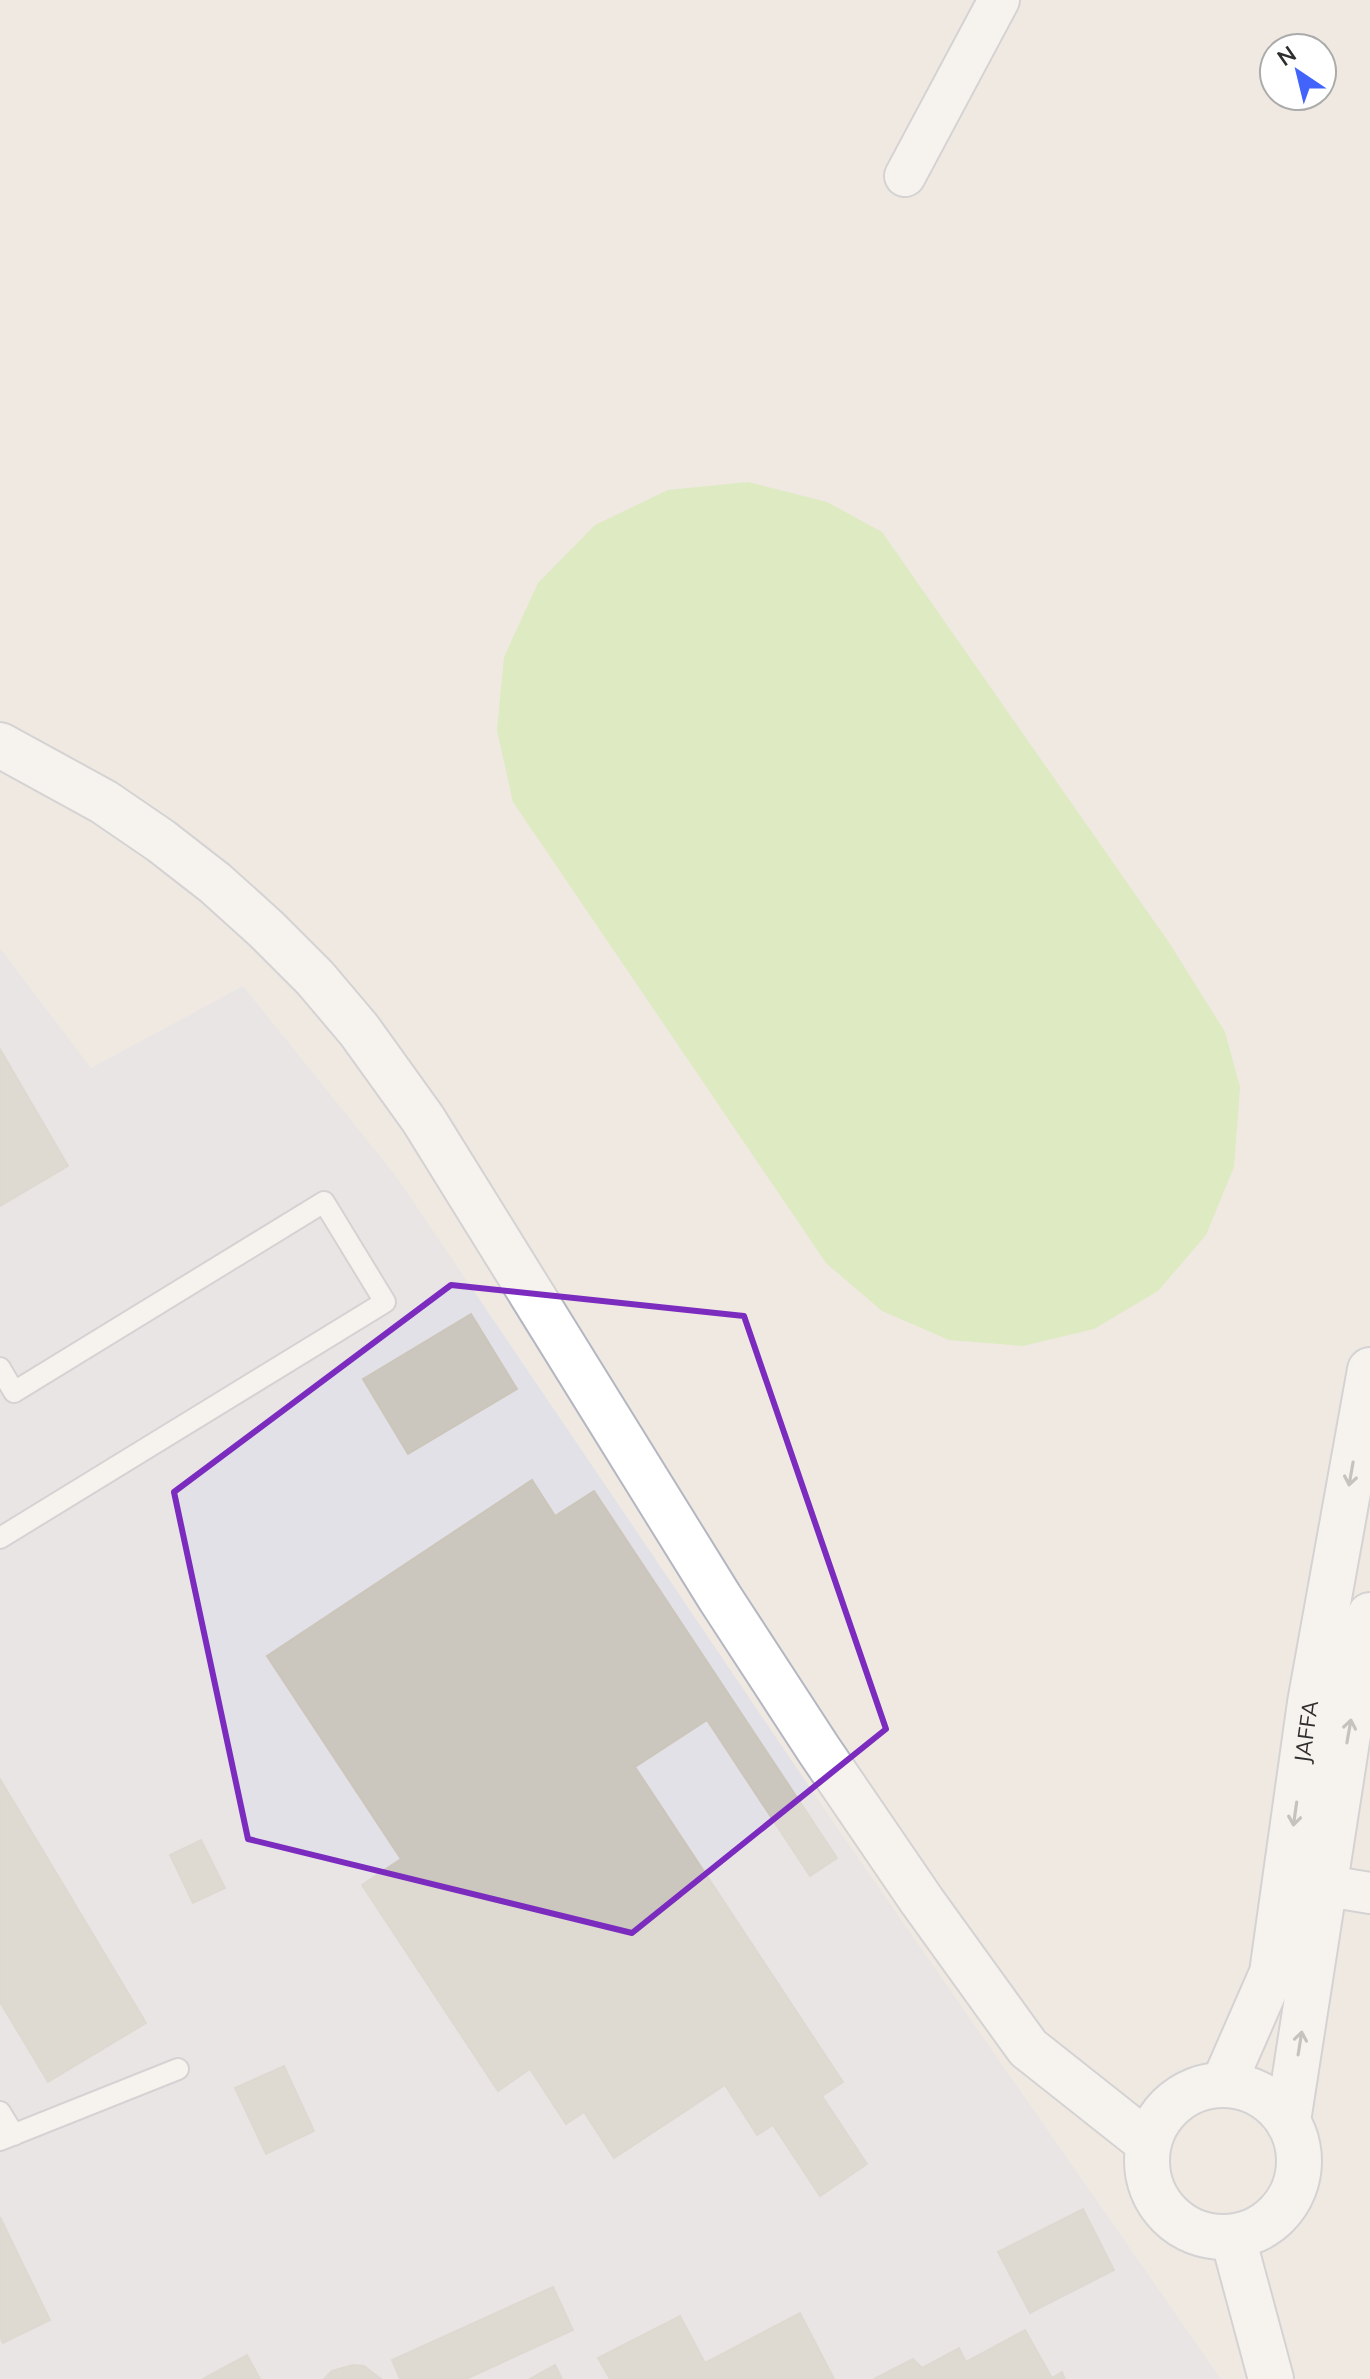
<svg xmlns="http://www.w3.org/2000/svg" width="1370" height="2379" font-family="Mulish,sans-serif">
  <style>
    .industrial { fill: #e3e1e8 }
    .pitch { fill: #c9ec9a }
    .building { fill: #cbc7bf; stroke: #cbc5ba; stroke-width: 2 }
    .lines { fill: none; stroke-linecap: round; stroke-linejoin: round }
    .service-casing { stroke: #b4b7c1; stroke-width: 24 }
    .minor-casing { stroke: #b4b7c1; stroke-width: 44 }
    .tertiary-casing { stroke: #b4b7c1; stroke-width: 48 }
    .service { stroke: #fff; stroke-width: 20 }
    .minor { stroke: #fff; stroke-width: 40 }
    .tertiary { stroke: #fff; stroke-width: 44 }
    .oneway { stroke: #969696 }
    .marked { fill: none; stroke: #7b2cbf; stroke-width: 6; stroke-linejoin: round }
    .labels { text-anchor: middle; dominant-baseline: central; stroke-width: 7; stroke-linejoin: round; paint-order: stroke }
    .street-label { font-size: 22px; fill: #2e2e2e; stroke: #fff }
  </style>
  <rect width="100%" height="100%" fill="#efe9e1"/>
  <path class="industrial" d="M0 948 91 1068 243 986 396 1176 836 1826 1221 2379H0Z"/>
  <path class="pitch" d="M748 482 827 502 882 532 1170 944 1225 1032 1240 1087 1234 1167 1206 1235 1158 1291 1094 1329 1023 1346 949 1340 882 1311 826 1263 513 802 497 730 504 657 538 583 595 525 668 490Z"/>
  <path class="building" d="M0 1049 68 1166 0 1206Z
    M471 1314 517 1389 408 1454 363 1379Z
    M532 1480 555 1516 594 1491 837 1858 810 1876 707 1720 635 1767 843 2082 822 2096 867 2164 820 2196 773 2125 757 2135 725 2085 614 2158 584 2112 566 2124 530 2069 498 2091 362 1885 401 1859 267 1656Z
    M0 1779 146 2023 48 2082 0 2002Z
    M201 1840 225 1888 193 1903 170 1855Z
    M284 2066 314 2131 266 2154 235 2088Z
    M1083 2209 1114 2270 1030 2313 998 2252Z
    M0 2217 50 2320 3 2343 0 2337Z
    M553 2287 573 2330 466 2379H400L392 2360Z
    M800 2313 834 2379H610L598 2358 680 2316 705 2363Z
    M1025 2330 1052 2378 1062 2372 1065 2379H874L913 2359 922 2368 959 2348 966 2362Z
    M247 2355 260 2379H203Z
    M353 2365 364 2366 381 2379H324L332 2371Z
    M555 2365 562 2379H530Z"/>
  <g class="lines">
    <defs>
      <path id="service" d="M0 1368 14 1392 324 1202 385 1302 0 1538
        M0 2112 14 2135
        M0 2140 178 2069"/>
      <path id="minor" d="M905 176 999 0
        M1291 1880 1370 1893"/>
      <g id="tertiary">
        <path d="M0 745 104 802 161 841 215 883 266 929 315 978 359 1030 423 1119 720 1598 819 1750 922 1901 1028 2048 1148 2143"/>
        <circle cx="1223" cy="2161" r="76"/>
        <path id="s1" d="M1223 2085 1272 1973 1310 1703 1370 1370"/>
        <path d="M1288 2121 1349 1728 1370 1615"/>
        <path d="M1233 2238 1271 2379"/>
      </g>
    </defs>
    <use href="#service" class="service-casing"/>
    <use href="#minor" class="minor-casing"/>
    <use href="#tertiary" class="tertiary-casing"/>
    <use href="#service" class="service"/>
    <use href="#minor" class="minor"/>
    <use href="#tertiary" class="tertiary"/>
  </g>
  <defs><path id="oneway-shaft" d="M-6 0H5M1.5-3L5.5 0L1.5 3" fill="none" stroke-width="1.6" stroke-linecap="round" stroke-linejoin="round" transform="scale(2)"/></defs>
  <g class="oneway">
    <use href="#oneway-shaft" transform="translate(1351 1474) rotate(100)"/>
    <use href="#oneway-shaft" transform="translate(1349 1731) rotate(-80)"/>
    <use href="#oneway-shaft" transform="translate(1295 1814) rotate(98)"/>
    <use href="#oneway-shaft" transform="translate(1300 2043) rotate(-81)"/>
  </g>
  <path d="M0 0H1370V2379H0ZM451 1285 744 1316 886 1729 632 1933 248 1839 174 1492Z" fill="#efe9e1" fill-opacity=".55" fill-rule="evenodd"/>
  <path class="marked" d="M451 1285 744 1316 886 1729 632 1933 248 1839 174 1492Z"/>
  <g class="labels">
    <g class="street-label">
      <text stroke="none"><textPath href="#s1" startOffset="366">JAFFA</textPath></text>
    </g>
  </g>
  <g transform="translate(1298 72) rotate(325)"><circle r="38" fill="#ffffff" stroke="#ababab" stroke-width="2"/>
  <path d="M0-6L14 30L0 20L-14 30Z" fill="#4264fb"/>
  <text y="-12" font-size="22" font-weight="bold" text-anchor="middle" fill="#2e2e2e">N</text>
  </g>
</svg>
